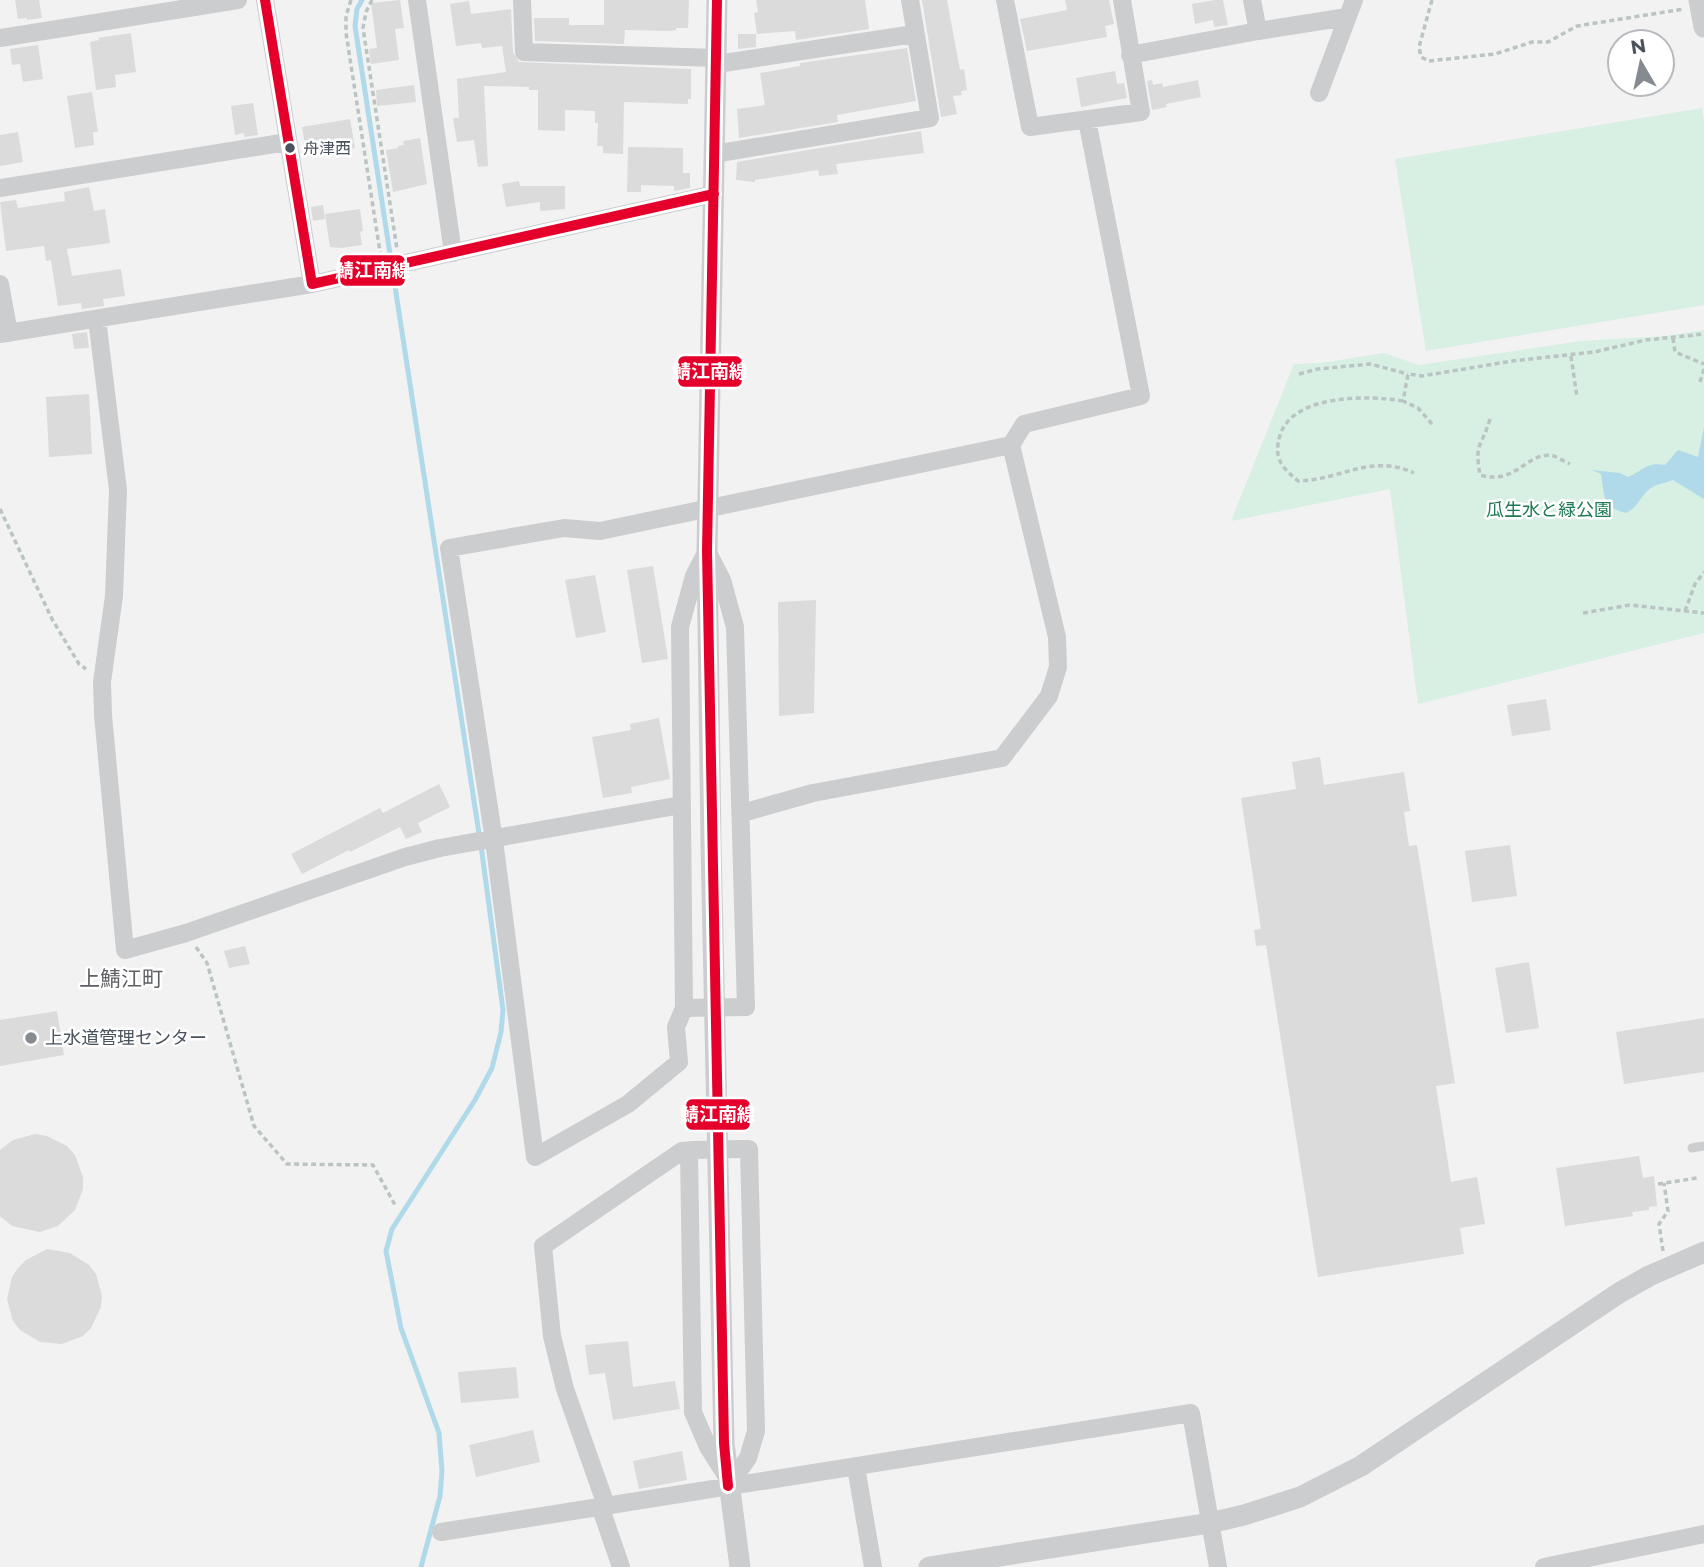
<svg xmlns="http://www.w3.org/2000/svg" width="1704" height="1567" font-family="Montserrat,'Noto Sans JP',sans-serif">
  <style>
    .green { fill: #d8efe3 }
    .water { fill: #b0daea }
    .lines { fill: none; stroke-linecap: round; stroke-linejoin: round }
    .stream { stroke: #b0daea; stroke-width: 5 }
    .building { fill: #dbdbdc }
    .path { stroke: #bac4c2; stroke-width: 3.5; stroke-dasharray: 5 3.5; stroke-linecap: butt }
    .service { stroke: #cccdcf; stroke-width: 9 }
    .minor { stroke: #cccdcf; stroke-width: 18 }
    .tertiary { stroke: #cccdcf; stroke-width: 21 }
    .minor-bridge { stroke: #cccdcf; stroke-width: 18 }
    .bus-1-casing { stroke: #fff; stroke-width: 16 }
    .bus-1 { stroke: #e4002b; stroke-width: 10 }
    .bus-dot { fill: #4a535d; stroke: #fff; stroke-width: 2.5 }
    .poi-dot { fill: #858b91; stroke: #fff; stroke-width: 2.5 }
    .labels { text-anchor: middle; dominant-baseline: central; stroke-width: 5; stroke-linejoin: round; paint-order: stroke }
    .bus-label { font-size: 16px; fill: #4a535d; stroke: #fff; text-anchor: start }
    .park-label { font-size: 18px; fill: #1e7a52; stroke: #fff }
    .poi-label { font-size: 18px; fill: #4a535d; stroke: #fff; text-anchor: start }
    .quarter-label { font-size: 21px; fill: #5e6065; stroke: #fff }
    .line-badge { stroke: #fff; stroke-width: 2.5 }
    .badge-label { font-size: 19px; text-anchor: middle; font-weight: bold; fill: #fff }
  </style>
  <rect width="100%" height="100%" fill="#f2f2f2"/>
  <path class="green" d="M1702 108 1704 121V305L1426 351 1395 159Z
    M1704 330V633L1418 704 1390 489 1231 521 1294 364 1321 363 1384 353 1419 365 1581 341 1665 336Z"/>
  <path class="water" d="M1704 427V499L1673 480C1666 483 1656 484 1651 488 1639 496 1640 506 1626 513 1601 507 1605 495 1601 474L1592 470 1620 473 1628 477C1645 470 1645 462 1665 465L1678 450 1698 457Z"/>
  <g class="lines">
    <path class="stream" d="M362 0 357 9 355 26 482 853 503 1010 501 1032 492 1068 475 1100 392 1229 386 1251 401 1328 439 1433 442 1471 440 1496 421 1567"/>
  </g>
  <path class="building" d="M15 0H39L42 18 27 20V18L18 19Z
    M400 0 404 28 395 29 399 60 371 64 369 49 377 48 371 3Z
    M604 0H689L688 28H676V30L670 31 625 30 624 44 535 41 534 18H569V25H604Z
    M756 0H865L869 29 796 40 795 31 757 34 754 13 758 12Z
    M922 0H947L960 70 964 69 967 90 961 91 962 95 953 96 957 114 941 117Z
    M1065 0H1109L1114 24 1105 26 1107 37 1027 51 1020 19 1067 10Z
    M1215 0H1223L1228 25 1214 27 1213 20 1195 24 1192 4Z
    M469 1 471 14 511 9 513 52 519 62 691 69V99H688V104L624 102 623 154 603 153V146H597L598 123H595V111L565 110V131L538 130V90H529V87L484 86 488 166 478 167 474 140 457 142 453 118H459L457 79 506 72 502 46 482 48 481 43 456 46 450 4Z
    M131 33 136 72 115 75 116 87 96 90 90 42 99 40 98 38Z
    M738 34H756V47L738 49Z
    M38 45 43 79 23 82 20 64 12 65 10 49Z
    M907 48 916 101 837 115 838 122 739 138 737 109 765 105 760 73 800 66V63Z
    M1115 71 1117 84 1124 83 1127 98 1081 107 1076 78Z
    M1152 80 1153 85 1162 83 1163 87 1198 80 1201 97 1166 104 1167 107 1152 110 1147 81Z
    M414 85 416 102 377 106 376 90Z
    M92 92 98 132H93L94 145 75 148 67 96Z
    M253 103 258 135 244 137V133L235 135 231 106Z
    M350 119 355 148 307 156 302 127Z
    M921 131 924 153 836 164 838 174 819 176 818 170 755 180V182L736 180 737 162Z
    M18 132 23 162 0 166V135Z
    M420 138 427 184 393 192 386 150 398 148V146L404 145 403 141Z
    M628 147 683 148V173H690V188L674 191V186L641 185V192H627Z
    M519 181 520 186H565V209L540 211V202L506 207 502 184Z
    M89 187 94 211 105 209 110 243 67 249 72 276 121 269 125 296 103 299 104 306 82 309 81 303 58 306 51 260 46 261 44 246 6 251 0 202 16 200 18 208 65 201 64 192Z
    M323 205 325 219 313 221 311 207Z
    M360 209 363 231 360 232 362 245 342 248 330 247 325 214Z
    M87 332 89 348 74 349 72 334Z
    M89 394 92 454 49 457 46 397Z
    M653 566 668 659 642 663 627 570Z
    M595 575 606 632 576 638 565 580Z
    M816 600 814 713 779 716 778 602Z
    M1546 699 1551 730 1512 736 1507 705Z
    M659 718 670 779 631 787 632 793 603 798 592 737 631 730 630 724Z
    M1320 757 1324 785 1404 772 1410 811 1404 812 1409 846 1417 845 1455 1083 1436 1086 1451 1182 1477 1177 1485 1224 1460 1228 1464 1254 1318 1277 1266 945 1256 946 1254 930 1261 929 1241 798 1296 789 1292 762Z
    M439 784 450 807 418 823 422 832 406 839 400 827 350 852 349 850 302 874 291 854 380 808 383 813Z
    M1510 845 1517 896 1472 902 1465 851Z
    M245 946 250 964 229 968 224 951Z
    M1529 962 1539 1028 1506 1033 1495 968Z
    M57 1011 64 1055 0 1066V1020Z
    M1704 1018V1072L1624 1084 1616 1032Z
    M35 1134 47 1136 67 1146 75 1155 83 1177V1189L75 1210 58 1226 40 1232 12 1226 0 1216V1150L13 1140Z
    M1639 1156 1643 1178 1654 1176 1657 1206 1649 1207V1210L1632 1212 1633 1216 1565 1226 1556 1168Z
    M47 1249 70 1253 89 1265 96 1274 102 1296 101 1307 91 1328 83 1336 62 1344 40 1342 20 1330 13 1321 7 1299 12 1277 18 1268 26 1260Z
    M628 1341 633 1387 675 1381 680 1409 613 1420 605 1373 589 1375 585 1345Z
    M516 1367 519 1398 461 1403 458 1372Z
    M533 1430 540 1462 476 1477 469 1445Z
    M682 1451 687 1480 639 1489 633 1461Z"/>
  <g class="lines">
    <path class="path" d="M351 0 346 16V33L380 252
      M372 0 366 12 363 28 397 249
      M1432 0 1419 47 1421 57 1429 61 1495 54 1532 42H1548L1577 26 1684 9
      M1673 338 1675 352 1704 364
      M1571 356 1577 397
      M1299 374 1318 369 1370 364 1408 374
      M1700 382 1704 369
      M1403 401C1369 395 1293 394 1280 435 1273 459 1282 467 1298 481 1342 480 1370 453 1414 473
      M1490 419C1482 447 1474 442 1480 475 1517 486 1527 450 1554 456 1559 458 1565 462 1570 464
      M1432 424 1418 408 1403 401 1408 374 1422 376 1512 361 1594 352 1646 340 1704 334
      M0 509 52 619 79 664 86 669
      M1685 611 1695 584 1704 572
      M1583 613 1630 605 1704 613
      M196 947 207 963 254 1126 287 1164 373 1165 395 1205
      M1658 1184 1697 1178
      M1663 1251 1659 1224 1668 1211 1664 1183"/>
    <path class="service" d="M1692 1148 1704 1146"/>
    <path class="minor" d="M265 0 312 284
      M417 0 453 253
      M522 0 524 52 717 58
      M1005 0 1030 127 1141 112 1122 0
      M1258 31 1347 17
      M0 38 238 0
      M1130 55 1258 31 1252 0
      M717 64 914 34
      M1319 93 1354 0
      M714 154 930 118 910 0
      M0 188 287 142
      M0 284 9 333
      M97 319 118 490 114 596 102 682 103 715 125 950 186 933 405 857 440 848 681 805
      M0 334 312 284 714 194
      M707 551 694 576 680 627 684 1008 676 1027 679 1062 628 1104 535 1157 494 840 449 548 564 528 600 531 1011 445 1024 424 1141 396 1087 120
      M707 551 722 580 735 627 746 1007
      M742 813 813 793 1002 758 1049 696 1058 667 1057 637 1011 445
      M689 1151 693 1412 708 1447 727 1477
      M856 1467 873 1567
      M728 1486 748 1458 756 1431 749 1149H742
      M606 1505 565 1389 552 1336 543 1246 682 1151 694 1150
      M600 1506 621 1567
      M441 1532 1191 1413 1218 1567
      M1544 1567 1704 1534"/>
    <path class="tertiary" d="M717 0 707 551 711 844 724 1443 740 1567
      M1699 0 1704 27
      M929 1567 1210 1523 1244 1515 1300 1497 1361 1466 1619 1293 1649 1276 1704 1252"/>
    <path class="minor-bridge" d="M684 1008 746 1007
      M694 1150 742 1149"/>
    <defs>
      <path id="bus-1" d="M265 0 312 284 714 194
        M717 0 707 551 724 1443 728 1486"/>
    </defs>
    <use href="#bus-1" class="bus-1-casing"/>
    <use href="#bus-1" class="bus-1"/>
  </g>
  <circle class="bus-dot" cx="290" cy="148" r="6"/>
  <circle class="poi-dot" cx="31" cy="1038" r="7"/>
  <g class="labels">
    <g class="bus-label">
      <text x="303" y="148">舟津西</text>
    </g>
    <g class="park-label">
      <text x="1549" y="510">瓜生水と緑公園</text>
    </g>
    <g class="poi-label">
      <text x="45" y="1038">上水道管理センター</text>
    </g>
    <g class="quarter-label">
      <text x="121" y="978">上鯖江町</text>
    </g>
  </g>
  <g class="line-badge">
    <rect x="339" y="254" width="67" height="33" rx="7" fill="#e4002b"/>
    <rect x="677" y="355" width="66" height="33" rx="7" fill="#e4002b"/>
    <rect x="685" y="1098" width="66" height="33" rx="7" fill="#e4002b"/>
  </g>
  <g class="badge-label">
    <text x="373" y="277">鯖江南線</text>
    <text x="710" y="378">鯖江南線</text>
    <text x="718" y="1121">鯖江南線</text>
  </g>
  <g transform="translate(1641 63) rotate(351)"><circle r="33" fill="#ffffff" stroke="#b7babe" stroke-width="2"/>
  <path d="M0-5L12 26L0 18L-12 26Z" fill="#858b91"/>
  <text y="-10" font-size="19" font-weight="bold" text-anchor="middle" fill="#4a535d">N</text>
  </g>
</svg>
